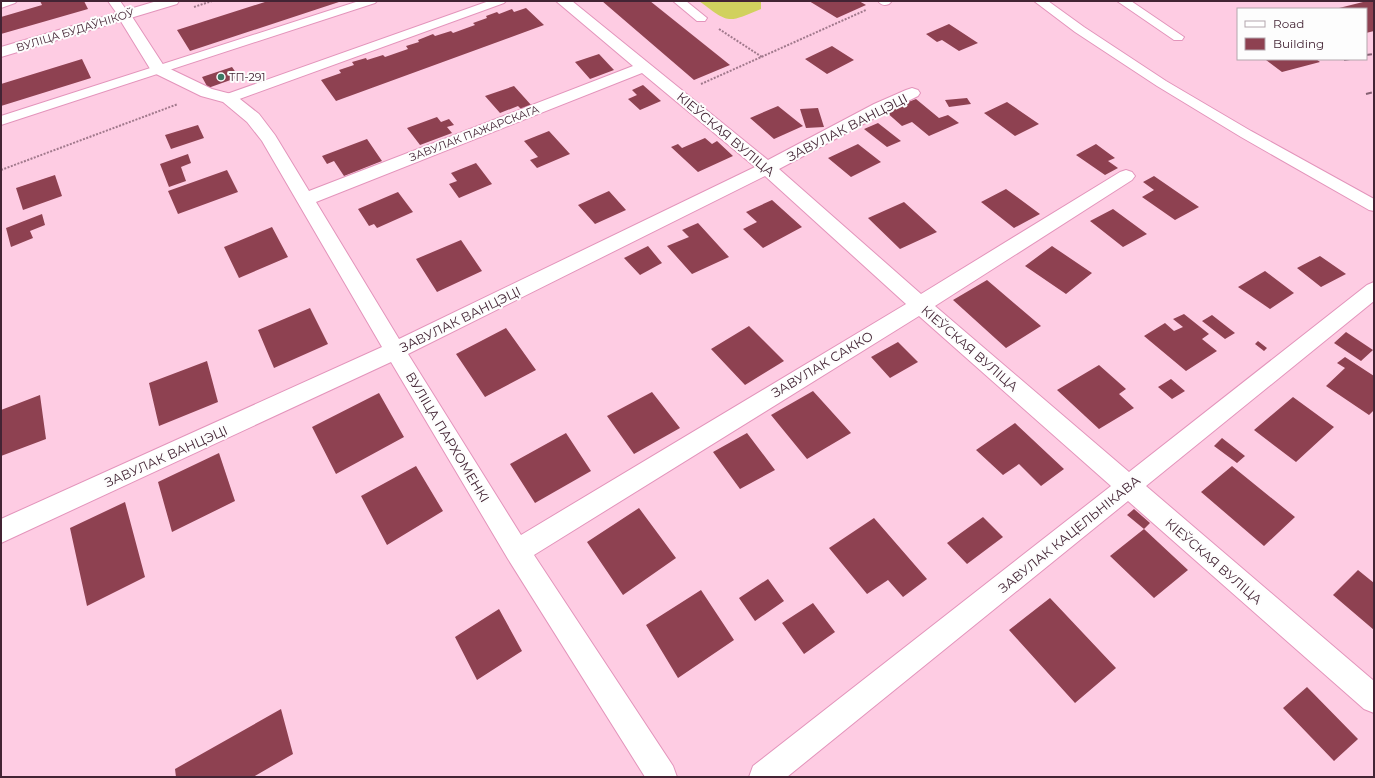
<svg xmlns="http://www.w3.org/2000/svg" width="1375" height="778" font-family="Montserrat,sans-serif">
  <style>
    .green { fill: #d1d15e }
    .building { fill: #8e4151 }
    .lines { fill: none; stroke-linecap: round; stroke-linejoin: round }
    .lane-casing { stroke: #e394bb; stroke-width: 2 }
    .street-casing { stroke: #e394bb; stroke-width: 2 }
    .secondary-casing { stroke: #e394bb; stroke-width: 2 }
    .path { stroke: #a1798c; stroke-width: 2; stroke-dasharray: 2 1.5; stroke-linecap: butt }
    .lane { fill: #fff; fill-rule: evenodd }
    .street { fill: #fff; fill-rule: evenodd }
    .secondary { fill: #fff; fill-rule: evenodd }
    .rail { stroke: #866173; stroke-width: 2; stroke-dasharray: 6 3; stroke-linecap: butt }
    .poi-dot { fill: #3b7863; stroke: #fdfdfd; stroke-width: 1.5 }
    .labels { text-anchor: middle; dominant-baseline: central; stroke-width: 4; stroke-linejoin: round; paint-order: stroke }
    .far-street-label { font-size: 11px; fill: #432434; stroke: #fdfdfd }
    .far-poi-label { font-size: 11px; fill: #432434; stroke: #fdfdfd; text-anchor: start }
    .street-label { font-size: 13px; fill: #432434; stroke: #fdfdfd }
  </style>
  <rect width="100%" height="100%" fill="#fecce3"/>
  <path class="green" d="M699 1H761V9C726 24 729 23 699 1Z"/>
  <path class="building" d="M40 1H84L88 9 1 34V17L42 5Z
    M268 1H342L190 51 177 30Z
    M602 1H650L730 65 694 80Z
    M809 1H859L866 5 837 18Z
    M1367 1H1374V31L1366 33V9H1335Z
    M526 8 544 25 336 101 321 80 341 73 339 70 354 65 352 62 366 58 367 60 383 55 385 57 408 49 406 46 419 42 418 40 433 34 435 36 451 31 453 33 475 25 473 23 487 18 486 16 497 12 499 14 512 9 514 12Z
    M949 24 978 43 959 51 942 40 937 42 926 34Z
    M832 46 854 60 827 74 805 59Z
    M599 54 614 70 590 79 575 62Z
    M82 59 91 78 1 106V84Z
    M1269 59H1316L1320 62 1282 72 1266 60Z
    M232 67 239 77 208 88 202 77Z
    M643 85 661 101 640 110 628 99 637 95 632 90Z
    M514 86 532 106 522 110 518 106 500 113 485 96Z
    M967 98 971 104 949 107 945 100Z
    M916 99 939 118 948 115 959 123 929 136 912 122 902 126 885 111Z
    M1007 102 1039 124 1015 136 984 113Z
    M778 106 803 126 774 139 750 118Z
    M818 108 824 127 806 128 800 109Z
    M437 117 441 122 449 119 454 125 447 127 452 133 420 145 407 128Z
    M878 123 901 141 887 147 864 129Z
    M198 125 204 138 171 149 165 135Z
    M549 131 570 154 537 168 530 160 538 157 524 141Z
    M705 138 712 144 717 141 733 156 698 172 671 147 678 144 682 148Z
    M367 139 382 161 344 176 334 161 327 164 322 156Z
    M858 144 881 162 851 177 828 158Z
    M1096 144 1115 158 1108 161 1118 168 1105 175 1076 155Z
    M188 154 191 163 181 167 186 181 169 187 160 164Z
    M476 163 492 184 459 198 449 184 457 181 451 173Z
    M227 170 238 192 178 214 168 191Z
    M55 175 62 196 23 210 16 188Z
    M1154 176 1199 207 1175 220 1142 197 1154 190 1143 182Z
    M1006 189 1040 214 1014 228 981 202Z
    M609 191 626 210 595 224 578 205Z
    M398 192 413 212 377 228 374 224 369 226 358 209Z
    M772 200 802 227 763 248 743 229 757 222 746 212Z
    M904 202 937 232 900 249 868 218Z
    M1113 209 1147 234 1123 247 1090 221Z
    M42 214 45 225 30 231 33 238 11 247 6 228Z
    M698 223 729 257 692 274 667 246 689 237 682 230Z
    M272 227 288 257 239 278 224 247Z
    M461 240 482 271 437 292 416 259Z
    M648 246 662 263 640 275 624 258Z
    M1052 246 1092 273 1066 294 1025 266Z
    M1320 256 1346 274 1321 287 1297 268Z
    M1265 271 1294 293 1270 309 1238 287Z
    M987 280 1041 326 1006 348 953 300Z
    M310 308 328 344 274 368 258 330Z
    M1184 314 1209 334 1202 339 1217 351 1186 371 1144 336 1165 323 1174 331 1183 327 1173 319Z
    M1212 315 1235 333 1225 339 1202 321Z
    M749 326 784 361 745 385 711 349Z
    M506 328 536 370 485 397 456 354Z
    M1346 332 1373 350 1361 361 1334 343Z
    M1258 341 1267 348 1264 351 1255 344Z
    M898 342 918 362 890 378 871 357Z
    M1345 357 1374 376V410L1369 415 1326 386 1345 368 1337 363Z
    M207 361 218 402 159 426 149 383Z
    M1099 365 1126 389 1119 394 1134 408 1099 429 1057 390Z
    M1171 379 1185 391 1172 399 1158 387Z
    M813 391 851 433 807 459 771 415Z
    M652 392 680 428 634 454 607 416Z
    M379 393 404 437 336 474 312 427Z
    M40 395 46 439 1 456V410Z
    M1293 397 1334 427 1296 462 1254 430Z
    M1015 423 1064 469 1041 486 1019 464 1003 475 976 450Z
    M566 433 591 471 535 503 510 464Z
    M747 433 775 470 740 489 713 452Z
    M1222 438 1245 456 1237 463 1214 446Z
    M219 453 235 501 172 532 158 482Z
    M416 466 443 511 387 545 361 496Z
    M1232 466 1295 517 1264 546 1201 492Z
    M125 502 145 577 87 606 70 528Z
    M639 508 676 558 623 595 587 542Z
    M1134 509 1150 523 1144 529 1127 515Z
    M983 517 1003 537 967 564 947 543Z
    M874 518 927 579 903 597 888 580 867 594 829 548Z
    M1144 529 1188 570 1154 598 1110 556Z
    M1358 570 1374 583V630L1333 595Z
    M768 579 784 601 755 621 739 598Z
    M701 590 734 640 678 678 646 625Z
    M1050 598 1116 668 1075 703 1009 630Z
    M813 603 835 632 804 654 782 623Z
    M499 609 522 651 477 680 455 637Z
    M1307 687 1358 739 1334 761 1283 708Z
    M281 709 293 754 253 777H176L175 769Z"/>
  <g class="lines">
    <defs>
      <path id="lane" d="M1 1H17L15 3 1 8Z
        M108 1H120L130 15 128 18H120Z
        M359 1H377L375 3 1 125V116Z
        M489 1H506L504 3 234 101H224L222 98 224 95Z
        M673 1H686L707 18 705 21H697Z
        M878 1H890L891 2 889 4C884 6 881 5 878 1Z
        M1034 1H1048L1084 27 1166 81 1251 131 1374 199V211L1369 210 1241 137 1157 86 1075 32Z
        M1117 1H1131L1184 37 1182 40H1174Z"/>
      <path id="street" d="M556 1H572L768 160 874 104 906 90 912 88 918 90 920 93 918 96 886 112 779 169 921 294 1120 172 1126 170 1132 172 1135 176 1132 180 935 306 1129 472 1367 285 1374 282V301L1146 486 1374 681V713L1364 709 1128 501 787 777H749L753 766 1111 486 919 316 534 555 673 766 677 777H645L508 559 391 362 1 543V519L382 347 262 141 247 122 223 102 201 96 152 72 117 15 119 12 124 11 129 12 164 66 212 89 235 95 259 114 275 135 309 191 633 66ZM642 73 755 167 399 339 316 202ZM765 176 906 304 521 535 408 354Z"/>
      <path id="secondary" d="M157 1H179L177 4 1 57V47Z"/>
    </defs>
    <use href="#lane" class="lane-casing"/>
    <use href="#street" class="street-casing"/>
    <use href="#secondary" class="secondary-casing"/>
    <path class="path" d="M194 7 212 1
      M719 29 762 57
      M701 84 866 10
      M1 170 178 104"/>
    <use href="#lane" class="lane"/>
    <use href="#street" class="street"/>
    <use href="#secondary" class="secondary"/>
    <path class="rail" d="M1366 55 1374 54
      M1344 60 1350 59
      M1366 94 1374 92"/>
  </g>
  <circle class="poi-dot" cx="221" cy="77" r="4"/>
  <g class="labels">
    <g class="far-street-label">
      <text transform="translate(75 30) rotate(-17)">ВУЛІЦА БУДАЎНІКОЎ</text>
      <text transform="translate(474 133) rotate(-21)">ЗАВУЛАК ПАЖАРСКАГА</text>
    </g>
    <g class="far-poi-label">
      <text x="229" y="77">ТП-291</text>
    </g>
    <g class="street-label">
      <text transform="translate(847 127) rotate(-27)">ЗАВУЛАК ВАНЦЭЦІ</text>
      <text transform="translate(726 134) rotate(40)">КІЕЎСКАЯ ВУЛІЦА</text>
      <text transform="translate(460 319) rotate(-26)">ЗАВУЛАК ВАНЦЭЦІ</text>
      <text transform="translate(970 348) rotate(41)">КІЕЎСКАЯ ВУЛІЦА</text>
      <text transform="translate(822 364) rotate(-31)">ЗАВУЛАК САККО</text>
      <text transform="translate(448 437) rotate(59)">ВУЛІЦА ПАРХОМЕНКІ</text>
      <text transform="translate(166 456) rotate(-24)">ЗАВУЛАК ВАНЦЭЦІ</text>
      <text transform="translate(1069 534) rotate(-39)">ЗАВУЛАК КАЦЕЛЬНІКАВА</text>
      <text transform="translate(1214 561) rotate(41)">КІЕЎСКАЯ ВУЛІЦА</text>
    </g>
  </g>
  <rect width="1375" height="778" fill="none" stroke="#432434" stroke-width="4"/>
  <rect x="1237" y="8" width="130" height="52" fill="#fdfdfd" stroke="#b3a6ad"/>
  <rect x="1245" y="21" width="20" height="6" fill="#ffffff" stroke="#b3a6ad"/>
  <text x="1273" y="28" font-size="12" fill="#432434">Road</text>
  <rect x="1245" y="38" width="20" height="12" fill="#8e4151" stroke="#b3a6ad"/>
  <text x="1273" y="48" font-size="12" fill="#432434">Building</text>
</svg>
